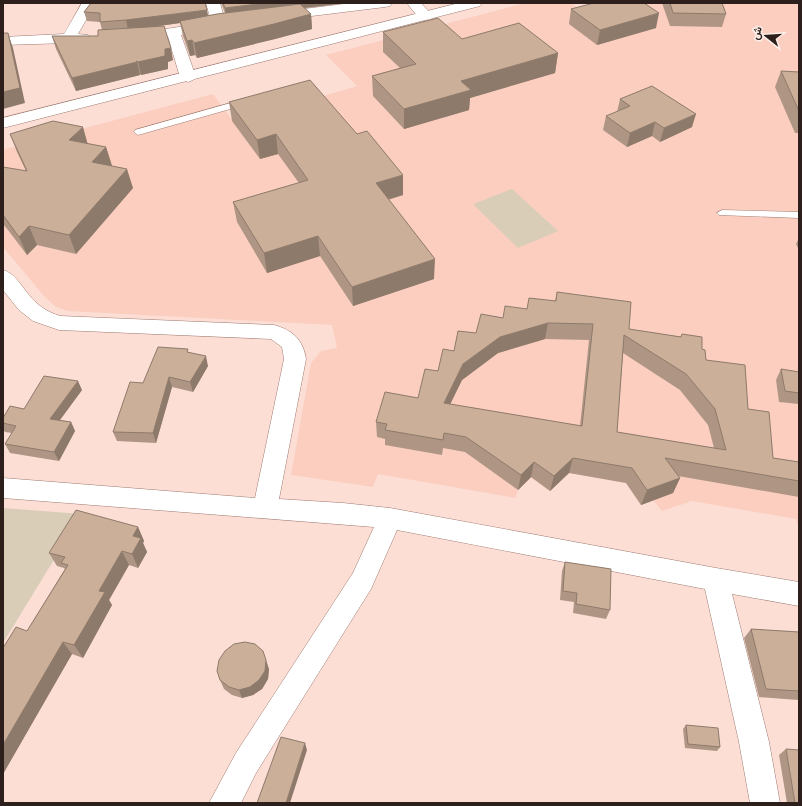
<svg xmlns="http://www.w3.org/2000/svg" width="802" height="806" font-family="'PT Sans',Vazirmatn,sans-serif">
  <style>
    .built { fill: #fbcec0 }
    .green { fill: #d9cdb7 }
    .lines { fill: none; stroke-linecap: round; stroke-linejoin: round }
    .lane-casing { stroke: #9e7c72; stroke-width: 1 }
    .street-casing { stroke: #9e7c72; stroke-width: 1 }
    .secondary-casing { stroke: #9e7c72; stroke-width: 1 }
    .lane { fill: #fff; fill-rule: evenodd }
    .street { fill: #fff; fill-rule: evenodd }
    .secondary { fill: #fff; fill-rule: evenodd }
    .wall { fill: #af9684; fill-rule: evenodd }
    .shaded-wall { fill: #8e7a6b }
    .building { fill: #cbaf99; stroke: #8e7a6b; fill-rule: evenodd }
  </style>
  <rect width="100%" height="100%" fill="#fcded5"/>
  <path class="built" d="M525 3H570L581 9 602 3H799V528L796 519 692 501 662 511 653 500 641 505 626 483 569 473 550 491 531 478 518 490 515 498 378 474 373 487 291 475 311 363 321 351 337 348 332 325 68 311 56 307 44 296 3 247V151L6 149 213 94 233 121 341 91 357 86 326 55Z"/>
  <path class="green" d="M512 189 558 231 518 248 473 204Z
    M3 508 82 514 3 643Z"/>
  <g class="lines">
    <defs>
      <path id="lane" d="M245 99 249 102 248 104 138 135 134 132 135 130Z
        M722 210 799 212V218L719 215 717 213Z"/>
      <path id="street" d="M82 3H96L78 34 88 35 90 38 88 41 68 43 3 45V37L64 34Z
        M206 3H220L226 24 224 27 219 28 181 35 196 77 193 80 188 82 183 80 180 77 168 37 137 40 132 39 130 36 132 33 137 32 173 28 211 21Z
        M352 3H392L390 6 385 7 279 20 274 19 272 16 274 13 279 12Z
        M407 3H421L433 16 431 19C420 22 413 11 407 3Z
        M3 270C15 273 21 286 29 295 37 305 47 312 60 316L274 325C292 330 303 339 306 359L279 499 343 503 390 508 716 568 799 582V606L732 594 769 742 780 803H750L739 742 705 589 397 530 371 589 256 773 241 803H209L236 753 353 573 374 527 3 498V478L255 498 284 359 282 347 271 339 59 330 33 321 19 310 3 290Z"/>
      <path id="secondary" d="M459 3H482L480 6 3 128V118Z"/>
    </defs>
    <use href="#lane" class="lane-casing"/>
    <use href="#street" class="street-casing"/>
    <use href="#secondary" class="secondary-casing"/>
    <use href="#lane" class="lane"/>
    <use href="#street" class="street"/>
    <use href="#secondary" class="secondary"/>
  </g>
  <path class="wall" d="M221 3H347L304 8 311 14 312 29 275 39 197 58 195 55 190 56 183 36 180 23 153 27 173 60 168 62V69L141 75 140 74V75L76 91 56 49 52 36H98L102 30 100 22 87 21 84 12 208 16 225 13Z
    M662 3H722L726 14 722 27 670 26Z
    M571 9 656 28 597 45 569 24Z
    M383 32 462 39 558 53 555 73 470 98 469 110 404 129 373 96 372 76 400 68 383 52Z
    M781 71 799 72V133H795L775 87Z
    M620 99 692 127 660 142 652 136 627 147 603 130 606 116 617 112Z
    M229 102 403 195 388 200 434 279 353 306 320 256 267 273 237 222 233 202 299 183 278 154 260 159 232 121Z
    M10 134 88 144 106 147 112 166H111L133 188 76 254 37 245 27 255 8 230 3 224V167L26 171 17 152Z
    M799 238V250L796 244Z
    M557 292 629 329 681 337 682 334 702 349 706 360 748 409 773 458 799 462V497L678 476 680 478 673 493 641 505 626 483 569 473 550 491 531 477 518 490 465 452 443 448 442 455 385 445V439L377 437 376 422 418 398 454 351 476 333 503 318 527 309 555 301ZM545 339 589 340 580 426 450 404 462 380 498 353ZM623 353 680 390 708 425 714 448 617 432Z
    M189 352 208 366 193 392 172 387 156 443 117 441 113 432 143 383Z
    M781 369 799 372V404L779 402 776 380Z
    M82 390 60 420 71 422 75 431 59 461 10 453 5 444 12 433 5 432 3 429V418L24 409Z
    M138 527 144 541 143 543 147 552 138 568 129 565 109 600 112 605 83 658 72 654 3 774V648L27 631 65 569 64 568 57 566 49 553Z
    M565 562 610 610 606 619 573 613 574 602 560 600 562 571Z
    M751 629 799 632V699L798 700 759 697 744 638Z
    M269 669 268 679 262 689 253 695 242 698 232 695 224 689 220 680Z
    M686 725 720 747 717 751 685 748 683 729Z
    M786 749 799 803H787L779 755Z"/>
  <path class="shaded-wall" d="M266 3H347L226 17 225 8Z
    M207 10 209 20 180 21V23L128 30 126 20Z
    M659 13 656 28 597 45 600 30Z
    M311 14 312 29 275 39 197 58 194 43Z
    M8 33 13 48 25 103 3 109V92Z
    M192 40 195 55 190 56 187 41Z
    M171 48 173 60 168 62V69L141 75 138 62 165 49Z
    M558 53 555 73 470 98 469 110 404 129V109L461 81Z
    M137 62 140 75 76 91 72 78Z
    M696 114 692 127 660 142 664 128Z
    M655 122 652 136 627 147 630 133Z
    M83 127 88 145 69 140Z
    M276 134 278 154 260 159 257 140Z
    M106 147 112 166 98 181 92 162Z
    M127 169 133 188 76 254 69 235Z
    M403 175V195L376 203V183Z
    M29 226 37 245 27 255 19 237Z
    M318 236 320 256 267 273 264 253Z
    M435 259 434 279 353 306 352 287Z
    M548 323 545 339 498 353 462 380 443 419 444 403 463 364 500 337Z
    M206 356 208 366 193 392 190 382Z
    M169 377 172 387 156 443 153 433Z
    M78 381 82 390 54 428 50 419Z
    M71 422 75 431 59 461 54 452Z
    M573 458 569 473 550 491 554 476Z
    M534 462 531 477 518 490 521 475Z
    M680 478 673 493 641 505 647 490Z
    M138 527 144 541 143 543 147 552 138 568 132 554 133 536Z
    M122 551 129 565 109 600 112 605 83 658 74 645 99 591Z
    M63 642 72 654 3 774V745Z
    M266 660 269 669 268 679 262 689 253 695 242 698 239 690Z
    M305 743 307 750 290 803H286Z"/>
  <path class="building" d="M91 3H205L207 10 126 20 100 22V13L84 12Z
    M223 3H266L225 8Z
    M594 3H644L659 13 600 30 571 9Z
    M670 3H722L726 14 673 13Z
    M300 4 311 14 274 24 194 43 192 40 187 41 180 21 217 14Z
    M438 18 462 39 519 23 558 53 461 81 471 90 404 109 372 76 416 64 383 32Z
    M164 26 171 48 165 49V56L138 62 136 61 137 62 72 78 52 36H98V30Z
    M3 33H8L20 88 3 92Z
    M781 71 799 72V111Z
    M310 80 357 134 367 131 403 175 376 183 435 259 352 287 318 236 264 253 233 202 308 180 276 134 257 140 229 102Z
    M652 86 696 114 664 128 655 122 630 133 606 116 630 106 620 99Z
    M53 121 83 127 69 140 106 147 92 162 127 169 69 235 29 226 19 237 3 215V167L27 171 10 134Z
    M557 292 631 302 629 329 681 337 682 334 702 337V349L705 350 706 360 745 365 748 409 769 412 773 458 799 462V481L665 458 680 478 647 490 632 468 573 458 554 476 534 462 521 475 466 437 444 433 443 440 385 430 387 424 376 422 385 392 418 398 425 369 438 371 443 349 454 351 458 331 476 333 481 314 503 318 505 306 527 309 529 298 556 301ZM548 323 593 324 582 426 444 403 463 364 500 337ZM624 335 686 374 715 409 726 450 617 432Z
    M158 347 188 349 187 352 206 356 190 382 169 377 153 433 113 432 130 382 143 383Z
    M781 369 799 372V393L785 391Z
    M44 376 78 381 50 419 71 422 54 452 5 444 16 426 3 423V418L10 406 24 409Z
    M76 510 138 527 133 536 141 538 132 554 122 551 99 591 105 592 74 645 63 642 3 745V648L16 627 27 631 68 565 61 563 65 557 49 553Z
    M565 562 611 569 610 610 576 604 577 593 563 591Z
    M751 629 799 632V691L766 689Z
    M245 642 255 644 263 651 266 660 265 671 259 680 250 687 239 690 229 687 220 680 217 671 219 660 225 651 234 644Z
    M686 725 718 728 720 747 688 744Z
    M281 737 305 743 286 803H257Z
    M786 749 799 750V803H795Z"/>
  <rect width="802" height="806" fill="none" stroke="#2d201c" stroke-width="8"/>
  <g transform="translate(766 36) rotate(287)" stroke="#feefea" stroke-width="3" paint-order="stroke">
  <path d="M0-3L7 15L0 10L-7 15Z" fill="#2d201c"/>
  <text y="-6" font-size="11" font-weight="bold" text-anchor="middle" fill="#2d201c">ش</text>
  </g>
</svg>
